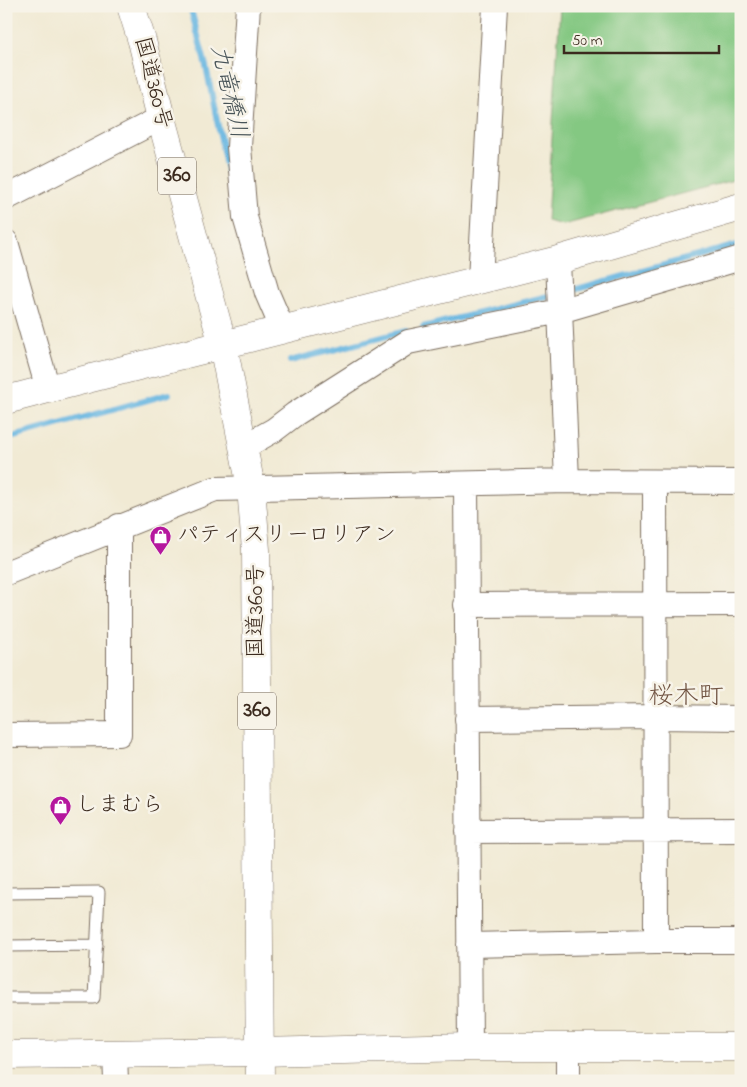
<svg xmlns="http://www.w3.org/2000/svg" width="747" height="1087" font-family="'Indie Flower','Klee One',sans-serif">
  <style>
    .garden { fill: #84c882; stroke: #607950 }
    .lines { fill: none; stroke-linecap: round; stroke-linejoin: round }
    .stream { stroke: #66b6e1; stroke-width: 6 }
    .lane-casing { stroke: #7b6d5e; stroke-width: 13 }
    .street-casing { stroke: #7b6d5e; stroke-width: 26 }
    .secondary-casing { stroke: #7b6d5e; stroke-width: 29 }
    .highway-casing { stroke: #7b6d5e; stroke-width: 29 }
    .lane { stroke: #fff; stroke-width: 11 }
    .street { stroke: #fff; stroke-width: 24 }
    .secondary { stroke: #fff; stroke-width: 28 }
    .highway { stroke: #fff; stroke-width: 28 }
    .labels { text-anchor: middle; dominant-baseline: central; stroke-width: 5; stroke-linejoin: round; paint-order: stroke }
    .shield { fill: #f7f3e8; stroke: #73665b; stroke-width: 1 }
    .shield-label { font-size: 21px; font-weight: bold; fill: #3b2a1e }
    .street-label { font-size: 22px; fill: #3b2a1e; stroke: #f7f3e8 }
    .poi-label { font-size: 22px; fill: #3b2a1e; stroke: #f7f3e8; text-anchor: start }
    .water-label { font-size: 24px; font-style: italic; fill: #485458; stroke: #f7f3e8 }
    .quarter-label { font-size: 25px; fill: #715443; stroke: #f7f3e8 }
  </style>
  <rect width="100%" height="100%" fill="#f7f3e8"/>
  <filter id="ink" filterUnits="userSpaceOnUse"><feTurbulence type="fractalNoise" baseFrequency=".02" numOctaves="2"/><feDisplacementMap in="SourceGraphic" scale="10" xChannelSelector="R" yChannelSelector="G"/><feConvolveMatrix kernelMatrix="1 2 1 2 8 2 1 2 1" color-interpolation-filters="sRGB"/></filter>
  <filter id="wash" filterUnits="userSpaceOnUse"><feTurbulence type="fractalNoise" baseFrequency=".0096" numOctaves="4" result="noise"/><feDisplacementMap in="SourceGraphic" scale="20" xChannelSelector="R" yChannelSelector="G"/><feGaussianBlur stdDeviation="1.12" result="paint"/><feColorMatrix in="noise" values="0 0 0 0 0 0 0 0 0 0 0 0 0 0 0 0 0 1.4 0 .05"/><feComposite in="paint" operator="in"/></filter>
  <g filter="url(#wash)">
    <rect width="100%" height="100%" fill="#f1ead4"/>
    <path class="garden" d="M560 6H741V178L563 225 547 221Z"/>
    <g class="lines">
      <path class="stream" d="M190 6 206 66 230 185
        M573 290 741 244
        M423 327 548 296
        M290 361 406 331
        M6 439 169 394"/>
    </g>
  </g>
  <g filter="url(#ink)">
    <g class="lines">
      <defs>
        <path id="lane" d="M6 893 99 892 94 998H6
          M6 946 97 945"/>
        <path id="street" d="M248 6 239 147 245 217 267 293 283 330
          M6 198 161 118
          M6 242 48 389
          M558 260 567 481
          M480 280 495 6
          M242 448 274 430 295 414 408 342 560 311 741 258
          M655 482 656 941H741
          M466 484 470 1047
          M6 573 215 489 567 481 741 482
          M466 605 741 604
          M467 719 655 717 741 718
          M6 735 119 734V526
          M468 831 741 830
          M469 945 656 941
          M568 1048V1081
          M115 1054 116 1081"/>
        <path id="secondary" d="M6 400 48 389 558 260 741 207
          M6 1055 260 1052 470 1047H741"/>
        <path id="highway" d="M131 6 142 41 161 118 223 345 251 487 256 550 260 1081"/>
      </defs>
      <use href="#lane" class="lane-casing"/>
      <use href="#street" class="street-casing"/>
      <use href="#secondary" class="secondary-casing"/>
      <use href="#highway" class="highway-casing"/>
      <use href="#lane" class="lane"/>
      <use href="#street" class="street"/>
      <use href="#secondary" class="secondary"/>
      <use href="#highway" class="highway"/>
    </g>
  </g>
  <defs>
    <symbol id="shop-pin" viewBox="-11 -11 22 30"><path d="M0 17L-7.5 6A9.5 9.5 0 1 1 7.5 6Z" fill="#b5179e" stroke="#f7f3e8"/><path d="M-5-2.5h2.3a2.7 3.5 0 0 1 5.4 0H5L5.5 6h-11ZM-1.5-2.5h3a1.5 2.3 0 0 0-3 0Z" fill="#fff"/></symbol>
  </defs>
  <g fill-rule="evenodd">
    <use href="#shop-pin" x="148" y="524" width="25" height="34"/>
    <use href="#shop-pin" x="48" y="794" width="25" height="34"/>
  </g>
  <g class="labels">
    <g class="shield">
      <rect x="158" y="157.5" width="38" height="37" rx="4"/>
      <rect x="238" y="692.5" width="38" height="37" rx="4"/>
    </g>
    <g class="shield-label">
      <text x="177" y="176">360</text>
      <text x="257" y="711">360</text>
    </g>
    <g class="street-label">
      <text transform="translate(152 83) rotate(76)">国道360号</text>
      <text transform="translate(257 611) rotate(-90)">国道360号</text>
    </g>
    <g class="poi-label">
      <text x="177" y="536">パティスリーロリアン</text>
      <text x="76" y="806">しまむら</text>
    </g>
    <g class="water-label">
      <text transform="translate(228 92) rotate(77)">九竜橋川</text>
    </g>
    <g class="quarter-label">
      <text x="686" y="697">桜木町</text>
    </g>
  </g>
  <rect width="747" height="1087" fill="none" stroke="#f7f3e8" stroke-width="25"/>
  <path d="M564 45v8h155v-8" fill="none" stroke="#3b2a1e" stroke-width="2.5"/>
  <text x="572" y="45" font-size="15" fill="#3b2a1e" stroke="#f7f3e8" stroke-width="4" paint-order="stroke">50 m</text>
</svg>
